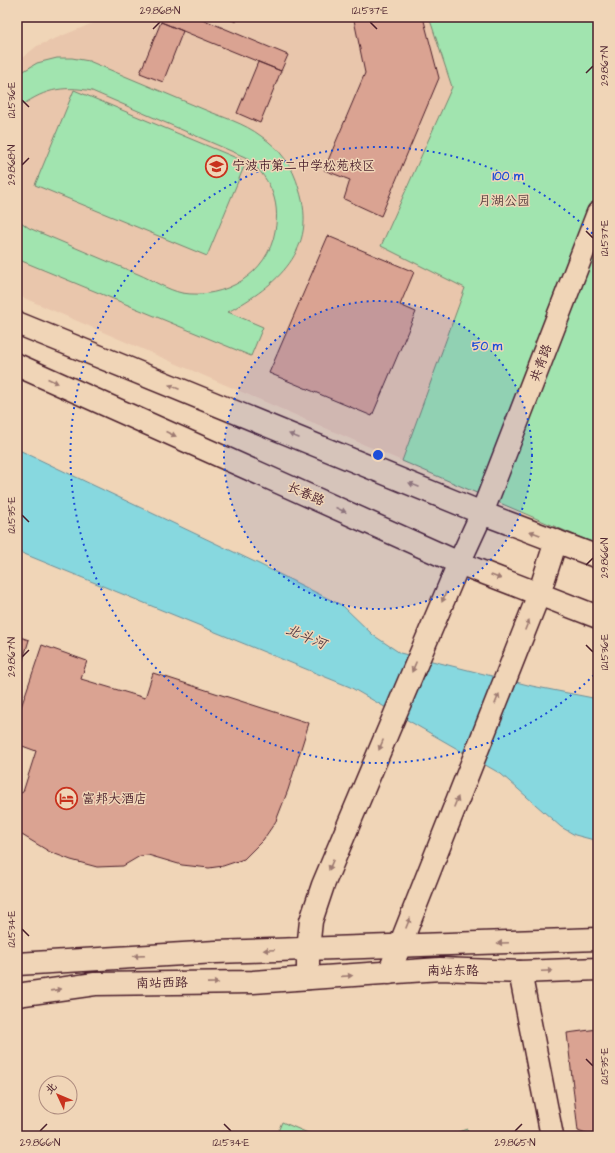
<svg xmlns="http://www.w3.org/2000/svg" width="615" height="1153" font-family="'Architects Daughter','LXGW WenKai TC',sans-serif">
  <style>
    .built { fill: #e9c6ac }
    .green { fill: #a1e4af; stroke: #76826d }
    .water { fill: #87d8df; stroke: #6f8e97 }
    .building { fill: #daa392; stroke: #4a1f2b }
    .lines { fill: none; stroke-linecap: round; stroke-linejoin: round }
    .minor-casing { stroke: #4a1f2b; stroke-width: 25 }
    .tertiary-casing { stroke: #4a1f2b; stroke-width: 25 }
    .secondary-casing { stroke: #4a1f2b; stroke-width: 25 }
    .minor { stroke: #f0d5b7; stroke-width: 22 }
    .tertiary { stroke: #f0d5b7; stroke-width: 22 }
    .secondary { stroke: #f0d5b7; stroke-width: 22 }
    .oneway { fill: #9d7a71 }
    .ticks { fill: none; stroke: #4a1f2b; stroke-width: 1.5 }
    .ring { fill: none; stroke: #1d4ed8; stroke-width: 2; stroke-dasharray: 2 4 }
    .labels { text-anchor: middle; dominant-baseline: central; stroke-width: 3; stroke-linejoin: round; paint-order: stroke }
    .poi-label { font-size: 13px; fill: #4a1f2b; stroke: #f0d5b7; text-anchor: start }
    .park-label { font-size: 13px; fill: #573d3f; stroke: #f0d5b7 }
    .street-label { font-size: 13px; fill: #4a1f2b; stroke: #f0d5b7 }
    .water-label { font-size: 14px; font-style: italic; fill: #533b46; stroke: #f0d5b7 }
    .centre { fill: #1d4ed8; stroke: #f0d5b7; stroke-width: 2 }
    .ring-label { font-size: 12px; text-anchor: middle; font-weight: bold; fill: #1d4ed8; stroke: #f0d5b7; stroke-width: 3; stroke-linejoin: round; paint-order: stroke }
    .neatline { fill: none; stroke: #4a1f2b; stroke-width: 1.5 }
    .ticks-label { font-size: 10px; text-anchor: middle; fill: #4a1f2b }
  </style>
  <rect width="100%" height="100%" fill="#f0d5b7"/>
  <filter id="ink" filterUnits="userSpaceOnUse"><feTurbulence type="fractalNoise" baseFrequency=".025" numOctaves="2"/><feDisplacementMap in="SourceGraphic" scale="8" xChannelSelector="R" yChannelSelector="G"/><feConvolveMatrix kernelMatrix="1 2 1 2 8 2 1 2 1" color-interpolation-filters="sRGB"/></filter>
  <g filter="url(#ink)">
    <path class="built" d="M108 17H429L452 87 381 246 465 288 402 461 17 295V62L37 46Z"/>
    <path class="green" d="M429 17H598V545L402 461 465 288 381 246 452 87Z
      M57 58H72L89 61C127 77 165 93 203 109 222 117 244 123 261 136 280 149 293 166 299 189 319 250 277 285 228 312L263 327 251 356 17 259V219L29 228C65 243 101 259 138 274 152 280 168 290 182 293 224 300 268 274 275 231 281 200 269 176 245 157L92 91C61 85 42 90 17 109V75L37 63Z
      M74 90 246 162 207 256 35 185Z
      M282 1122 308 1133 324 1136H276Z
      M467 1129 469 1136H446Z"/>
    <path class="water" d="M17 449 257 563 343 606 373 635 400 653 532 686 598 699V841L575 835 561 827 501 774 350 687 17 551Z"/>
    <path class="building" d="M163 17H197L288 55 281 71 161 22Z
      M225 17H238L236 22Z
      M364 17H423L439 78 381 216 344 199 350 180 324 170 365 73 354 20Z
      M161 22 183 31 163 82 140 73Z
      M258 62 281 71 260 123 237 113Z
      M328 236 414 272 400 305 416 312 372 416 269 373Z
      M17 636 29 640 17 680Z
      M42 645 87 661 81 679 145 698 153 673 309 723 288 790 276 821 263 840 244 859 223 866 209 868 182 865 148 855 140 856 123 866 97 867 71 860 50 852 17 832V795L23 792 36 751 17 744V719Z
      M598 1029V1136H591L578 1131 567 1033Z"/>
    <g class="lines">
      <defs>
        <path id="minor" d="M520 972 552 1136"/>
        <path id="tertiary" d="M482 513 598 213
          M389 973 539 594 556 541
          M308 978V949L311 921 323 885 459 563"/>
        <path id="secondary" d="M17 323 482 513 598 557
          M17 365 459 563 598 617
          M459 563 482 513
          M17 964 216 952 598 939
          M17 995 95 984 253 982 440 969 520 972 598 969"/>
      </defs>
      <use href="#minor" class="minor-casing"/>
      <use href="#tertiary" class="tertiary-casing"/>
      <use href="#secondary" class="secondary-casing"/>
      <use href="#minor" class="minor"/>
      <use href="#tertiary" class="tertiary"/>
      <use href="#secondary" class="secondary"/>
    </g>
    <defs><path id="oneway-solid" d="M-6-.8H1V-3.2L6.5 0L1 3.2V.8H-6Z"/></defs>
    <g class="oneway">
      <use href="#oneway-solid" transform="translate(53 381) rotate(24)"/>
      <use href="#oneway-solid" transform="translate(174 387) rotate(-158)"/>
      <use href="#oneway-solid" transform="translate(171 434) rotate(24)"/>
      <use href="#oneway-solid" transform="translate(294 436) rotate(-158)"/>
      <use href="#oneway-solid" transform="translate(414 485) rotate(-158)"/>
      <use href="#oneway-solid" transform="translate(341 510) rotate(24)"/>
      <use href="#oneway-solid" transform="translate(535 533) rotate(-159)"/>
      <use href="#oneway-solid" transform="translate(496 577) rotate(21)"/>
      <use href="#oneway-solid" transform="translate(444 597) rotate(113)"/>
      <use href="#oneway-solid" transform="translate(527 625) rotate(-68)"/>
      <use href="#oneway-solid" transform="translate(414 667) rotate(113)"/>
      <use href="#oneway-solid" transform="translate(497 699) rotate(-68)"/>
      <use href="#oneway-solid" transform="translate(381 745) rotate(113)"/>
      <use href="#oneway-solid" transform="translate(456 802) rotate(-68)"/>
      <use href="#oneway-solid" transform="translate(331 865) rotate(113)"/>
      <use href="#oneway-solid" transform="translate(408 923) rotate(-68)"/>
      <use href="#oneway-solid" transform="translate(503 943) rotate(178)"/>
      <use href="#oneway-solid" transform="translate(269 950) rotate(178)"/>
      <use href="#oneway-solid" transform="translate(139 956) rotate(176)"/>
      <use href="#oneway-solid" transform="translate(547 971) rotate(-2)"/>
      <use href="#oneway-solid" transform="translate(347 976) rotate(-4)"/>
      <use href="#oneway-solid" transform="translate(213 983) rotate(-1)"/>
      <use href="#oneway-solid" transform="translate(56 990) rotate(-8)"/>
    </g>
  </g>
  <path class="ticks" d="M370 22 377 29M153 29 160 22M586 73 593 66M22 100 29 107M22 165 29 158M586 231 593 238M22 515 29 522M586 565 593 558M586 645 593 652M22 657 29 650M22 929 29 936M586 1059 593 1066M224 1124 231 1131M40 1131 47 1124M515 1131 522 1124"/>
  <circle cx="378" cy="455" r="154" fill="#1d4ed8" fill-opacity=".12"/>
  <g class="ring">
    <circle cx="378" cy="455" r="154"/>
    <path d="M598 671A308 308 0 1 1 598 239"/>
  </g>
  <defs>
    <symbol id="school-ring" viewBox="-11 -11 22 22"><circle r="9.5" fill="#f0d5b7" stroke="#c8321e" stroke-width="1.5"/><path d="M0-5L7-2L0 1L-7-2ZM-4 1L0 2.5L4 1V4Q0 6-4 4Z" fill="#c8321e"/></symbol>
    <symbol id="hotel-ring" viewBox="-11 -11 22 22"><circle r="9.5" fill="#f0d5b7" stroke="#c8321e" stroke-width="1.5"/><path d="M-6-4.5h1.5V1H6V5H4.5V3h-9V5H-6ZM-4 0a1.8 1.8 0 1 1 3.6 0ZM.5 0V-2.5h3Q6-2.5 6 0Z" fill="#c8321e"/></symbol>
  </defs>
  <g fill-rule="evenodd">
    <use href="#school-ring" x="204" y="154" width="25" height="25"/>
    <use href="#hotel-ring" x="54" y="786" width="25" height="25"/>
  </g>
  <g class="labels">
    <g class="poi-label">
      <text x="232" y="166">宁波市第二中学松苑校区</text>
      <text x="82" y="799">富邦大酒店</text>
    </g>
    <g class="park-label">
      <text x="504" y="201">月湖公园</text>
    </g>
    <g class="street-label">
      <text transform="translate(541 363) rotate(-69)">共青路</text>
      <text transform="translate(306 494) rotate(24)">长春路</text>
      <text x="453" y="971">南站东路</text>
      <text transform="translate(162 983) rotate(-1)">南站西路</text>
    </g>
    <g class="water-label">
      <text transform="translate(306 637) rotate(23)">北斗河</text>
    </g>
  </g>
  <circle cx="378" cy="455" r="6" class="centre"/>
  <g class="ring-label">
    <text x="508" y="180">100 m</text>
    <text x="487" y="350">50 m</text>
  </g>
  <rect width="615" height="1153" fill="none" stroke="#f0d5b7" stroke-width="44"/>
  <g transform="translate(58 1095) rotate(314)"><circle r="19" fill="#f0d5b7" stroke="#ae8c7f"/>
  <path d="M0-3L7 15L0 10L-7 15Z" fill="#c8321e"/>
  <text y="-6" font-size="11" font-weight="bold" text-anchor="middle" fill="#4a1f2b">北</text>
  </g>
  <rect x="22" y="22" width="571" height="1109" class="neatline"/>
  <g class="ticks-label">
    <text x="160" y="14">29.868°N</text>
    <text x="370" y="14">121.537°E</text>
    <text transform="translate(604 66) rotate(-90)" y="4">29.867°N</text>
    <text transform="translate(11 100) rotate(-90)" y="4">121.536°E</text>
    <text transform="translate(11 165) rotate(-90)" y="4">29.868°N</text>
    <text transform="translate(604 238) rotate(-90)" y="4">121.537°E</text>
    <text transform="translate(11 515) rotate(-90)" y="4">121.535°E</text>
    <text transform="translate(604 558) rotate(-90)" y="4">29.866°N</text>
    <text transform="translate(604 652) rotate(-90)" y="4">121.536°E</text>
    <text transform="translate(11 657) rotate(-90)" y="4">29.867°N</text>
    <text transform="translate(11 929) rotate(-90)" y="4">121.534°E</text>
    <text transform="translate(604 1066) rotate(-90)" y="4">121.535°E</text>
    <text x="40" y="1146">29.866°N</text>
    <text x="231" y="1146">121.534°E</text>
    <text x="515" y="1146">29.865°N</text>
  </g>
</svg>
